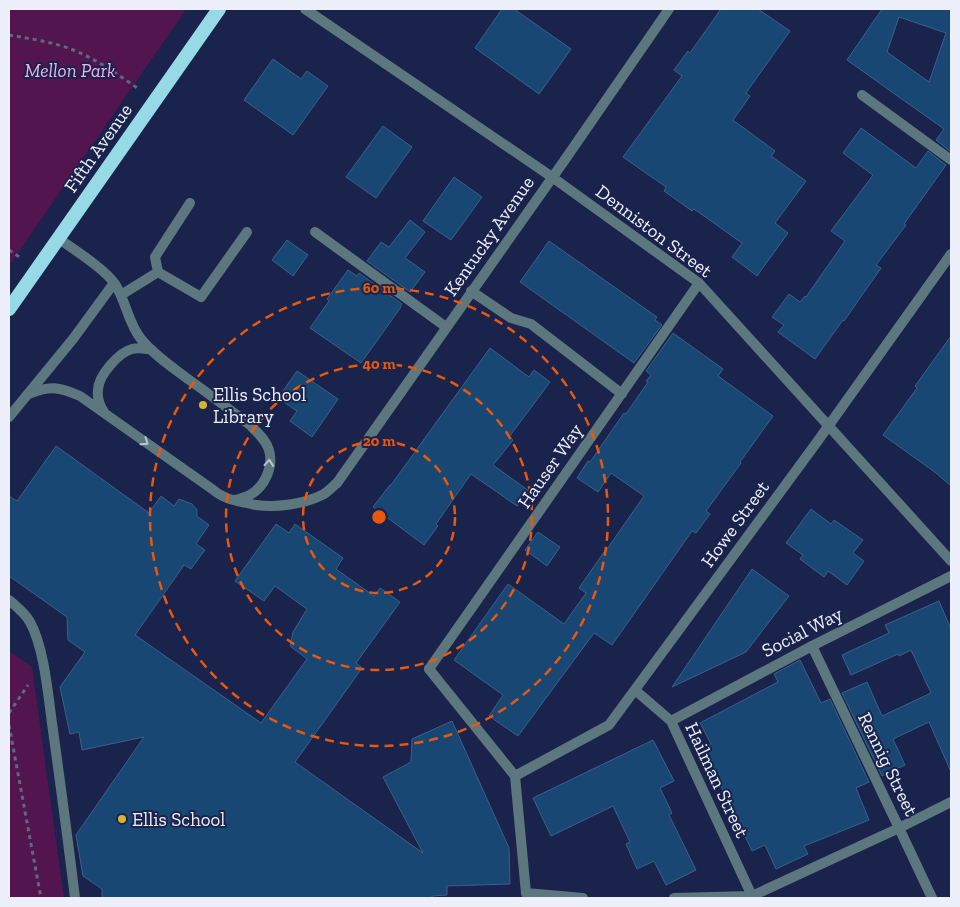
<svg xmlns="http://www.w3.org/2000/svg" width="960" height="907" font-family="'Zilla Slab',serif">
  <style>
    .green { fill: #52154f }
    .building { fill: #194774; stroke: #3b6087; fill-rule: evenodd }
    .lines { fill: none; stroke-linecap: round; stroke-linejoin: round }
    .path { stroke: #606786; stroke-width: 3; stroke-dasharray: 4 4; stroke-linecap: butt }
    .service { stroke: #5c787e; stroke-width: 10 }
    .minor { stroke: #5c787e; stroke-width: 10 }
    .trunk { stroke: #96dae8; stroke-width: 14 }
    .oneway { stroke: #bac6cf }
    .ring { fill: none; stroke: #e8590c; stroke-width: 2.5; stroke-dasharray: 9 6 }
    .poi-dot { fill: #dab333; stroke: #1a234c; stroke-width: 2 }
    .labels { text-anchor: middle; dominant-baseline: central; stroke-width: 4; stroke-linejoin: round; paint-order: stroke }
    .park-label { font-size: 19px; font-style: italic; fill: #f4b1ec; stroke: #1a234c }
    .street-label { font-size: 19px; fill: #edf0fb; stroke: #1a234c }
    .poi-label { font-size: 19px; fill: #edf0fb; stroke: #1a234c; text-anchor: start }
    .centre { fill: #e8590c; stroke: #1a234c; stroke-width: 2.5 }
    .ring-label { font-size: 15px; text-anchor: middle; font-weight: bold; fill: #e8590c; stroke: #1a234c; stroke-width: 4; stroke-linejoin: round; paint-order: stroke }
  </style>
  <rect width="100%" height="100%" fill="#1a234c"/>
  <path class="green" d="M9 9H186L9 266Z
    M9 651 32 667 64 898H9Z"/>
  <path class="building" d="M502 9H514L571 49 539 94 475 48Z
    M721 9H758L790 31 746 93 750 96 733 120 775 151 771 156 806 181 775 223 788 233 757 276 732 257 742 243 694 209 692 211 664 191 666 187 623 157 682 76 674 70 688 51 690 53Z
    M882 9H951V152L936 140 944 129 847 60ZM899 17 946 33 929 82 887 52Z
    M273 59 301 79 307 71 328 86 293 135 244 100Z
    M383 126 412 147 376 198 346 177Z
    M861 128 916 168 928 151 946 165 904 224 906 225 876 265 881 268 844 321 843 320 815 359 778 332 784 325 772 317 789 294 800 302 805 296 806 297 845 241 831 231 873 175 843 153Z
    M454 177 482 197 451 240 423 221Z
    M410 220 425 232 405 258 425 272 410 292 367 261 381 242 389 247Z
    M287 240 308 255 293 276 272 260Z
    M549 241 657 317 655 320 662 325 634 363 520 282Z
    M348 270 357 276 359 273 402 304 400 307H401L361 363 310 328 329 301 327 299Z
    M673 333 723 369 718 376 773 416 740 462 741 463 706 511 710 514 696 533 692 531 612 645 594 633 518 736 489 716 503 695 454 660 508 584 564 624 586 593 579 588 604 552H605L644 496 611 473 598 492 577 478 588 461 590 462 624 413 626 414 648 382 646 381 651 375 646 371Z
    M951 336V486L936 473 883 435 917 388 915 386Z
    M490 348 529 377 534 370 550 382 509 437 513 440 493 465 529 491 517 506 471 474 436 524 438 526 424 545 373 507 390 485H391Z
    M297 371 338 399 312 437 290 421 297 411 278 398Z
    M56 446 149 513 161 496 174 506 179 499 192 504 197 510V516L209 525 196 544 205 550 191 569 184 565 135 635 261 723 307 659 290 646 293 632 307 609 275 586 264 601 235 581 276 524 289 533 295 524 343 558 336 569 374 596 380 588 400 602 356 663 362 668 295 762 423 853 383 777 411 762 412 739 452 721 509 848 510 884 447 886V895L432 896V898H102V889L83 876 76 835 144 737 82 750 79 732 70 734 60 687 85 652 68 640 67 617 9 576V496L17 501Z
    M811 509 831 524 834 520 863 540 853 553 864 561 847 585 828 571 824 577 800 559 803 555 786 543Z
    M538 532 560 547 547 566 525 550Z
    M752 569 789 596 746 652 672 687Z
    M939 601 951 629V772L929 722 893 739 905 765 882 776 842 693 867 682 882 716 931 693 911 650 899 656 898 654 851 675 842 655 889 633 885 625Z
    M800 660 821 703 830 699 869 782 856 788 869 820 804 846 808 854 776 869 765 845 752 851 729 802 702 749 711 744 700 723 778 682 774 674Z
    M653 740 674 781 660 788 672 813 669 815 696 870 666 885 654 861 637 869 626 844 630 842 613 806 551 836 533 798Z"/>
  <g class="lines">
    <path class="path" d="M9 35C27 38 45 41 62 46 91 55 116 73 140 90
      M9 250 21 258
      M9 713 28 685
      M9 725 41 898"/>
    <path class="service" d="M315 232 446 327
      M158 272 155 257 190 203
      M471 291 511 318 531 324 622 394
      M121 295 158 272 201 297 247 232
      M29 394C50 385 59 387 80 396L212 489C218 494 225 498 233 500 238 500 243 498 248 496 264 488 274 468 269 450 266 440 257 432 250 425 229 409 209 394 188 379 172 367 154 355 141 339 128 323 126 301 115 284 104 268 74 250 58 238
      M104 412C100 406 97 398 98 390 98 376 119 352 132 349 139 347 146 349 152 350
      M9 417 73 339 114 283
      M237 501C243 502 250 504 256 505 276 508 304 504 322 495 328 492 332 487 337 483
      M9 600C17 607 25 613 30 622 44 647 48 694 52 723 60 781 68 840 75 898
      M812 646 899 828
      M429 669 699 283
      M526 893 583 898
      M674 898 752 896 899 828 951 802"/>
    <path class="minor" d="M305 9 552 177 699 283 951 561
      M862 95 951 160
      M337 483 564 161 669 9
      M429 669 515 776 526 893
      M635 690 671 721 752 896
      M671 721 812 646 951 576
      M515 776 609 725 817 442 951 254
      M899 828 932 898"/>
    <path class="trunk" d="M9 309 219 9"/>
  </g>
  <defs><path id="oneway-chevron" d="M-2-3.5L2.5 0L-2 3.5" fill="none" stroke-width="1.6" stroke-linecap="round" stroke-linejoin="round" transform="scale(1.25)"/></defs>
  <g class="oneway">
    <use href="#oneway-chevron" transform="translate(145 442) rotate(35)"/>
    <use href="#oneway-chevron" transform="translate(269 463) rotate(-85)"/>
  </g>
  <g class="ring">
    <circle cx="379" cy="517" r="76"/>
    <circle cx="379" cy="517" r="153"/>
    <circle cx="379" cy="517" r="229"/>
  </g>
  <g class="poi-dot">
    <circle cx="203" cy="405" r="5"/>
    <circle cx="122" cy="819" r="5"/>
  </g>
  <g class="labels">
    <g class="park-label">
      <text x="70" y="70">Mellon Park</text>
    </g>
    <g class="street-label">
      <text transform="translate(98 148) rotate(-55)">Fifth Avenue</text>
      <text transform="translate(654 231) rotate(37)">Denniston Street</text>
      <text transform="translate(489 236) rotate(-55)">Kentucky Avenue</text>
      <text transform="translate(550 466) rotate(-55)">Hauser Way</text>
      <text transform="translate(735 524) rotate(-54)">Howe Street</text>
      <text transform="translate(802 632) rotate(-27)">Social Way</text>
      <text transform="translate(888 764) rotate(64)">Rennig Street</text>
      <text transform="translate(717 780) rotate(65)">Hailman Street</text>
    </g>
    <g class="poi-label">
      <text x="213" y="394">Ellis School<tspan x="213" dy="22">Library</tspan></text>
      <text x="132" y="819">Ellis School</text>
    </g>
  </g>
  <circle cx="379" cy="517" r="8" class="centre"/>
  <g class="ring-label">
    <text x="379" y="293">60 m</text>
    <text x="379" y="369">40 m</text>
    <text x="379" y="446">20 m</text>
  </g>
  <rect width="960" height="907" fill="none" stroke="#edf0fb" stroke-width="20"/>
</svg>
